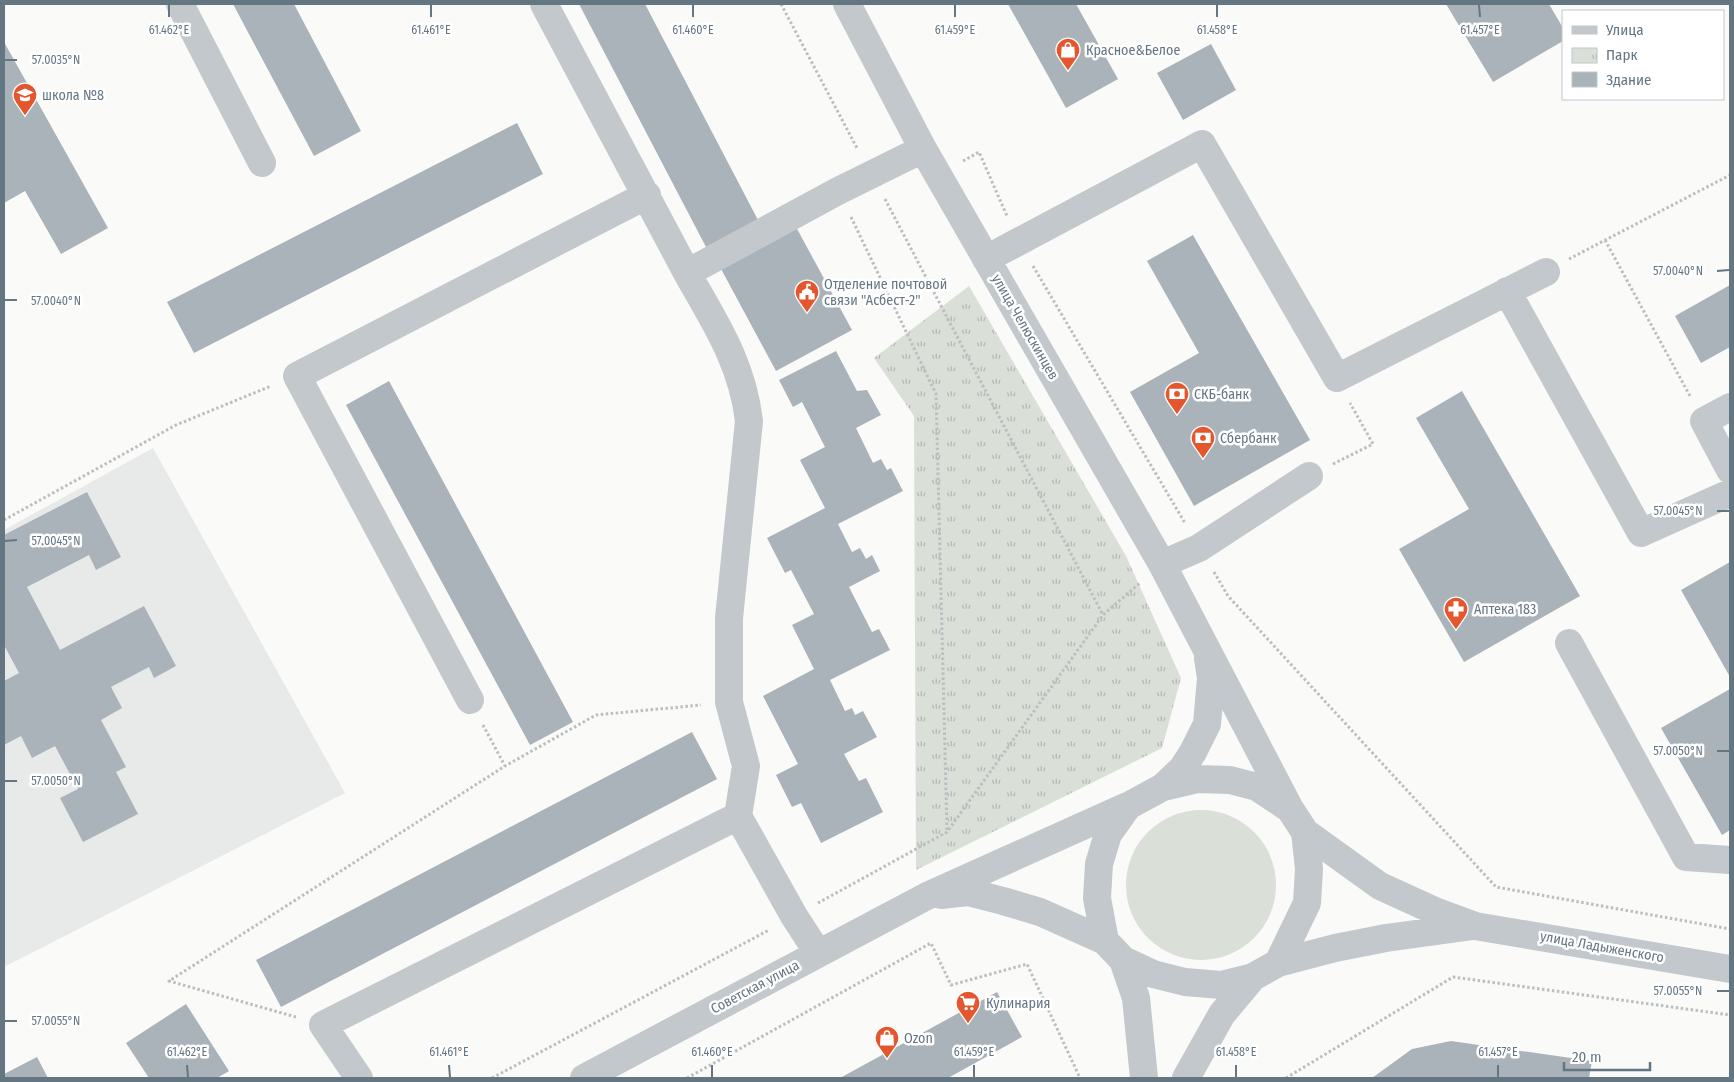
<svg xmlns="http://www.w3.org/2000/svg" width="1734" height="1082" font-family="'Fira Sans Condensed',sans-serif">
  <style>
    .built { fill: #e8e9e9 }
    .grass { fill: #dadfd7 }
    .park { fill: url(#park-tufts) }
    .building { fill: #aab3b9 }
    .lines { fill: none; stroke-linecap: round; stroke-linejoin: round }
    .path { stroke: #bbbfc2; stroke-width: 3; stroke-dasharray: 2.5 2.5; stroke-linecap: butt }
    .minor { stroke: #c3c8cc; stroke-width: 28 }
    .ticks { fill: none; stroke: #657683; stroke-width: 2 }
    .labels { text-anchor: middle; dominant-baseline: central; stroke-width: 5; stroke-linejoin: round; paint-order: stroke }
    .poi-label { font-size: 14px; fill: #657683; stroke: #fff; text-anchor: start }
    .street-label { font-size: 14px; fill: #657683; stroke: #fff }
    .ticks-label { font-size: 12px; text-anchor: middle; fill: #657683; stroke: #fff; stroke-width: 5; stroke-linejoin: round; paint-order: stroke }
  </style>
  <defs>
    <pattern id="park-tufts" width="24" height="20" patternUnits="userSpaceOnUse" patternTransform="scale(1.25)"><rect width="24" height="20" fill="#dadfd7"/><path d="M3 7l-1-3M5 7V3M7 7l1-3M15 17l-1-3M17 17v-4M19 17l1-3" fill="none" stroke="#b4b9b4"/></pattern>
  </defs>
  <rect width="100%" height="100%" fill="#fafaf8"/>
  <path class="built" d="M153 448 345 793 4 967V530Z"/>
  <path class="grass" d="M1126 885a75 75 0 1 1 150 0a75 75 0 1 1-150 0Z"/>
  <path class="park" d="M969 286 1126 556 1181 678 1162 748 916 870 914 416 874 358Z"/>
  <path class="building" d="M233 4H294L361 131 314 156Z
    M579 4H645L758 220 706 247Z
    M1008 4H1076L1118 79 1066 108Z
    M1446 4H1549L1563 28V41L1493 82Z
    M4 42 108 228 61 254 25 191 4 203Z
    M1211 44 1236 90 1183 120 1157 73Z
    M517 123 543 174 194 353 167 302Z
    M796 227 852 330 776 371 720 267Z
    M1193 235 1310 440 1194 506 1130 392 1199 353 1147 261Z
    M1730 285V347L1701 363 1675 316Z
    M836 351 857 391 867 390 881 415 856 428 873 463 881 459 887 470 891 468 903 491 838 524 852 552 860 548 866 559 872 555 880 571 849 587 872 632 879 629 890 650 830 680 845 711 852 708 855 715 863 711 877 737 844 754 859 781 866 778 883 812 821 843 801 803 792 807 776 775 798 764 763 696 814 669 792 625 814 614 791 570 785 573 767 538 825 508 800 460 825 447 802 402 793 407 779 380Z
    M389 381 573 722 530 745 346 405Z
    M1462 391 1580 596 1464 662 1399 549 1469 509 1416 418Z
    M87 492 121 557 96 570 89 555 27 587 60 650 144 606 176 666 154 678 149 667 111 687 122 708 101 720 126 767 116 772 138 814 83 842 60 798 78 789 55 746 32 758 21 736 4 745V681L19 673 4 645V535Z
    M1730 562V677L1681 590Z
    M1730 689V830L1722 835 1661 728Z
    M692 732 717 779 281 1007 256 960Z
    M997 992 1022 1037 948 1078H840Z
    M186 1004 229 1071 217 1078H149L126 1043Z
    M1451 1041 1592 1061 1589 1078H1372L1412 1049Z
    M37 1057 48 1078H4V1074Z"/>
  <g class="lines">
    <path class="path" d="M781 4 858 150
      M963 161 979 152 1007 216
      M885 199 1103 615
      M851 217 936 394 947 831
      M1605 240 1690 396
      M1569 259 1730 175
      M1033 266 1185 523
      M1333 464 1373 444 1350 403
      M4 520 176 425 271 386
      M1214 572 1228 596 1496 887 1730 929
      M483 725 505 766
      M818 903 947 832 1103 615 1141 582
      M296 1017 169 981 505 766 596 715 701 705
      M492 1078 769 930
      M687 1078 931 943 951 985 1027 964 1080 1078
      M1286 1078 1453 977 1730 1015"/>
    <path class="minor" d="M180 4 262 163
      M544 4 687 273
      M847 4 923 149 1162 564 1290 809
      M986 259 1202 144 1337 378 1546 272
      M1507 291 1641 533 1730 493
      M1730 407 1704 421 1730 470
      M1162 564 1199 548 1309 476
      M1569 643 1686 857 1730 860
      M470 700 297 376 647 195
      M1163 787 1197 779 1230 780 1257 787 1290 809 1305 832 1309 869 1307 903 1278 963 1253 977 1221 985 1185 982 1153 974 1123 960 1105 941 1097 898 1099 864 1108 834 1128 806 1163 787 1182 769 1193 752 1207 724 1211 678 1208 658
      M1305 832 1380 886 1437 912 1475 926 1730 969
      M941 895 968 892 1003 901 1040 912 1105 941
      M818 953 794 916 738 816 746 766 729 702V618L749 421C742 362 715 323 687 273L838 191 923 149
      M1123 960 1136 998 1144 1078
      M1278 963 1335 948 1386 938 1473 926
      M359 1078 323 1025 738 816
      M584 1078 927 896 1125 807
      M1186 1078 1222 1014 1253 977"/>
  </g>
  <path class="ticks" d="M169 5V17M431 5V17M693 5V17M955 5V17M1217 5V17M1479 5 1480 17M5 60H17M1717 271 1729 270M5 300H17M1717 511H1729M5 541 17 540M1717 751H1729M5 781H17M1717 991H1729M5 1021H17M187 1065 188 1077M449 1065 450 1077M712 1065V1077M974 1065V1077M1236 1065V1077M1498 1065V1077"/>
  <defs>
    <symbol id="shop-pin" viewBox="-11 -11 22 30"><path d="M0 17L-7.5 6A9.5 9.5 0 1 1 7.5 6Z" fill="#e4572e" stroke="#fff"/><path d="M-5-2.5h2.3a2.7 3.5 0 0 1 5.4 0H5L5.5 6h-11ZM-1.5-2.5h3a1.5 2.3 0 0 0-3 0Z" fill="#fff"/></symbol>
    <symbol id="school-pin" viewBox="-11 -11 22 30"><path d="M0 17L-7.5 6A9.5 9.5 0 1 1 7.5 6Z" fill="#e4572e" stroke="#fff"/><path d="M0-5L7-2L0 1L-7-2ZM-4 1L0 2.5L4 1V4Q0 6-4 4Z" fill="#fff"/></symbol>
    <symbol id="civic-pin" viewBox="-11 -11 22 30"><path d="M0 17L-7.5 6A9.5 9.5 0 1 1 7.5 6Z" fill="#e4572e" stroke="#fff"/><path d="M-.6-6.5H3V-4.5H.6V-3L4-1V1h2V6H-6V1h2V-1L-.6-3ZM-1.2 2.5V6h2.4V2.5Z" fill="#fff"/></symbol>
    <symbol id="bank-pin" viewBox="-11 -11 22 30"><path d="M0 17L-7.5 6A9.5 9.5 0 1 1 7.5 6Z" fill="#e4572e" stroke="#fff"/><path d="M-6-4H6V4H-6ZM0-2.3a2.3 2.3 0 1 0 0 4.6a2.3 2.3 0 1 0 0-4.6Z" fill="#fff"/></symbol>
    <symbol id="pharmacy-pin" viewBox="-11 -11 22 30"><path d="M0 17L-7.5 6A9.5 9.5 0 1 1 7.5 6Z" fill="#e4572e" stroke="#fff"/><path d="M-2-6h4v4h4v4h-4v4h-4v-4h-4v-4h4Z" fill="#fff"/></symbol>
    <symbol id="supermarket-pin" viewBox="-11 -11 22 30"><path d="M0 17L-7.5 6A9.5 9.5 0 1 1 7.5 6Z" fill="#e4572e" stroke="#fff"/><path d="M-6-5.5h2.5l.6 2H6L4.5 2H-2.5L-4.4-4H-6ZM-1.5 3.2a1.3 1.3 0 1 0 .1 0ZM3 3.2a1.3 1.3 0 1 0 .1 0Z" fill="#fff"/></symbol>
  </defs>
  <g fill-rule="evenodd">
    <use href="#shop-pin" x="1054" y="36" width="28" height="38"/>
    <use href="#school-pin" x="11" y="81" width="28" height="38"/>
    <use href="#civic-pin" x="793" y="278" width="28" height="38"/>
    <use href="#bank-pin" x="1163" y="380" width="28" height="38"/>
    <use href="#bank-pin" x="1189" y="424" width="28" height="38"/>
    <use href="#pharmacy-pin" x="1442" y="595" width="28" height="38"/>
    <use href="#supermarket-pin" x="954" y="989" width="28" height="38"/>
    <use href="#shop-pin" x="873" y="1024" width="28" height="38"/>
  </g>
  <g class="labels">
    <g class="poi-label">
      <text x="1086" y="50">Красное&amp;Белое</text>
      <text x="42" y="95">школа №8</text>
      <text x="824" y="284">Отделение почтовой<tspan x="824" dy="16">связи "Асбест-2"</tspan></text>
      <text x="1194" y="394">СКБ-банк</text>
      <text x="1220" y="438">Сбербанк</text>
      <text x="1474" y="609">Аптека 183</text>
      <text x="986" y="1003">Кулинария</text>
      <text x="904" y="1038">Ozon</text>
    </g>
    <g class="street-label">
      <text transform="translate(1025 327) rotate(60)">улица Челюскинцев</text>
      <text transform="translate(1602 947) rotate(10)">улица Ладыженского</text>
      <text transform="translate(755 987) rotate(-28)">Советская улица</text>
    </g>
  </g>
  <g class="ticks-label">
    <text x="169" y="34">61.462°E</text>
    <text x="431" y="34">61.461°E</text>
    <text x="693" y="34">61.460°E</text>
    <text x="955" y="34">61.459°E</text>
    <text x="1217" y="34">61.458°E</text>
    <text x="1480" y="34">61.457°E</text>
    <text x="56" y="64">57.0035°N</text>
    <text x="1678" y="275">57.0040°N</text>
    <text x="56" y="305">57.0040°N</text>
    <text x="1678" y="515">57.0045°N</text>
    <text x="56" y="545">57.0045°N</text>
    <text x="1678" y="755">57.0050°N</text>
    <text x="56" y="785">57.0050°N</text>
    <text x="1678" y="995">57.0055°N</text>
    <text x="56" y="1025">57.0055°N</text>
    <text x="187" y="1056">61.462°E</text>
    <text x="449" y="1056">61.461°E</text>
    <text x="712" y="1056">61.460°E</text>
    <text x="974" y="1056">61.459°E</text>
    <text x="1236" y="1056">61.458°E</text>
    <text x="1498" y="1056">61.457°E</text>
  </g>
  <rect width="1734" height="1082" fill="none" stroke="#657683" stroke-width="10"/>
  <rect x="1562" y="10" width="162" height="90" fill="#ffffff" stroke="#c1c8cd"/>
  <rect x="1572" y="26" width="25" height="8" fill="#c3c8cc" stroke="#c1c8cd"/>
  <text x="1606" y="35" font-size="15" fill="#657683">Улица</text>
  <rect x="1572" y="48" width="25" height="15" fill="url(#park-tufts)" stroke="#c1c8cd"/>
  <text x="1606" y="60" font-size="15" fill="#657683">Парк</text>
  <rect x="1572" y="72" width="25" height="15" fill="#aab3b9" stroke="#c1c8cd"/>
  <text x="1606" y="85" font-size="15" fill="#657683">Здание</text>
  <path d="M1564 1062v8h86v-8" fill="none" stroke="#657683" stroke-width="2.5"/>
  <text x="1572" y="1062" font-size="15" fill="#657683" stroke="#ffffff" stroke-width="4" paint-order="stroke">20 m</text>
</svg>
